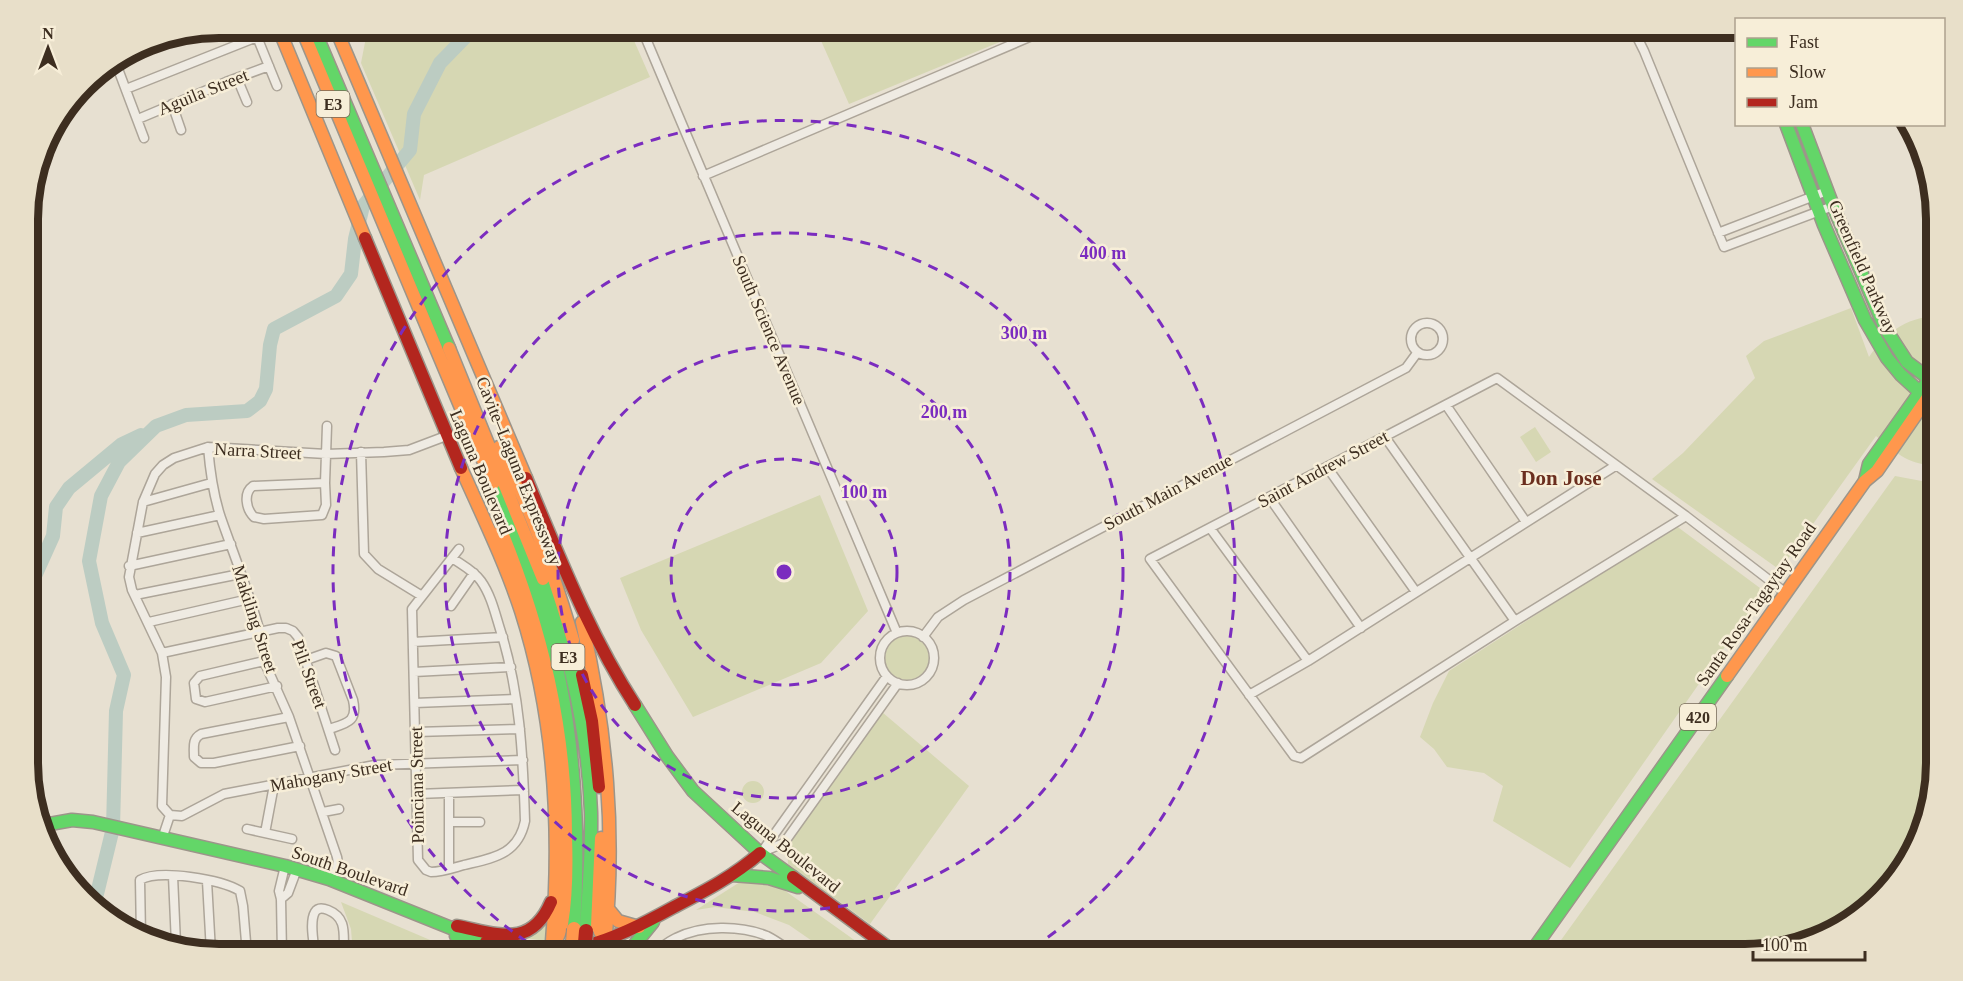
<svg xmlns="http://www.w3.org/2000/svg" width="1963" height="981" font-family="Georgia,serif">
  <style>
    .green { fill: #d6d7b3 }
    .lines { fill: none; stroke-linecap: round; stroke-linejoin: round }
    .river { stroke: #bcccc2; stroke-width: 14 }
    .street-casing { stroke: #ada599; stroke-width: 11 }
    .fast-casing { stroke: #9c958a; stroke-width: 15 }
    .slow-casing { stroke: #9c958a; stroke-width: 15 }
    .jam-casing { stroke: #9c958a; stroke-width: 15 }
    .street { stroke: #efebe3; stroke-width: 8 }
    .fast { stroke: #63d668; stroke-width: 12 }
    .slow { stroke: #ff974d; stroke-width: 12 }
    .jam { stroke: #b3261e; stroke-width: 12 }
    .slow-bridge-casing { stroke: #928b80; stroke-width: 16; stroke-linecap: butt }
    .jam-bridge-casing { stroke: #928b80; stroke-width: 16; stroke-linecap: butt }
    .slow-bridge { stroke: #ff974d; stroke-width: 14 }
    .jam-bridge { stroke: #b3261e; stroke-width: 14 }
    .ring { fill: none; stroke: #7b2cbf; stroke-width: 3; stroke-dasharray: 10 8 }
    .labels { text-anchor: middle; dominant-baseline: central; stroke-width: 5; stroke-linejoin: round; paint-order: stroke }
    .shield { fill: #f7eed8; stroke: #756857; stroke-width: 1.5 }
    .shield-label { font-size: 16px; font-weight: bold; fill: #3d2e20 }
    .street-label { font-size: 18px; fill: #3d2e20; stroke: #f7eed8 }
    .quarter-label { font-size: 21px; font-weight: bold; fill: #6b2e1e; stroke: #f7eed8 }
    .rim { fill: none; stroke: #3d2e20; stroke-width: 8 }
    .centre { fill: #7b2cbf; stroke: #f7eed8; stroke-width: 3 }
    .ring-label { font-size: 18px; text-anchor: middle; font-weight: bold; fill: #7b2cbf; stroke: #f7eed8; stroke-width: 5; stroke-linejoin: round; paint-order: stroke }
  </style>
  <rect width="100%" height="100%" fill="#e7e0d1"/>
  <path class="green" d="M368 27H628L650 77 424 175 420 200 361 63Z
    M815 27H1036L849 104Z
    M1851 308 1869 357C1886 333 1905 318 1935 316V465C1910 466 1893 451 1876 436L1780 570 1652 479 1683 453 1755 378 1746 356 1764 341Z
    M1535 427 1551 452 1536 462 1520 437Z
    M1895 476 1927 482 1935 480 1936 763 1916 847 1851 922 1757 954H1551Z
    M820 495 868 611 821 663 693 717 641 630 620 578Z
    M1675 525 1764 591 1570 868 1493 821 1503 786 1484 773 1447 767 1434 749 1420 737 1433 703 1449 671Z
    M885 658a22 22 0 1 1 44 0a22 22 0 1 1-44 0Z
    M882 712 969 786 870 924 788 864 787 846Z
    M742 792a11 11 0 1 1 22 0a11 11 0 1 1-22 0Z
    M750 880 777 885 874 954H831L789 925 755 912 715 907 696 910 740 882Z
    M341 902 463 954H353L351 929Z
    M550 914 547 941 522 938Z"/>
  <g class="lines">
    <path class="river" d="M28 647 35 621 30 587 53 536 56 507 69 488 122 444 141 435
      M95 902 113 828 116 711 124 675 102 623 89 561 101 496 119 462 156 426 186 415 247 411 260 401 266 389 270 345 274 329 336 296 351 274 355 239 363 206 410 150 414 114 440 63 475 27"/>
    <defs>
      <path id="street" d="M253 27 277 86
        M641 27 897 633
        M1632 27 1644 51 1724 247 1833 206
        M120 58 176 35
        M115 61 144 138
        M237 78 247 102
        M126 89 257 37
        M172 104 181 130
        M138 119 226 82 269 66
        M703 176 1053 27
        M1718 233 1827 191
        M1411 339a16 16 0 1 1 32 0a16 16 0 1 1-32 0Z
        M1446 405 1526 522
        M446 436 409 450 384 452 326 454 208 447 174 458 163 465 155 474 143 502 129 577 132 590 162 653 166 677 162 806 170 815 182 816 224 794 375 765 523 760
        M1385 437 1515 621
        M208 447C210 471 213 493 220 515 228 540 269 642 264 661L289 717 337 857 338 863 333 880
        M361 452 364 554 378 569 422 596
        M1327 467 1416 592
        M325 483 326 505 322 515 264 519 254 517C246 509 243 493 253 486Z
        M325 483 327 426
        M1269 497 1361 628
        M143 502 211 483
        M1686 516 1515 621 1301 758 1294 756 1150 559 1497 378 1686 516 1786 593
        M1210 528 1308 661
        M137 533 220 515
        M452 558C462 565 474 571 481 581 491 595 495 613 500 629 520 691 523 756 525 821 518 855 493 858 464 865 453 868 442 872 431 872L426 870 418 860 412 609 459 549
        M129 566 231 544
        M135 595 240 574
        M451 606 474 573
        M149 622 249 599
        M880 658a27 27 0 1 1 54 0a27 27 0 1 1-54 0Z
        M923 637 938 617 964 600 1406 368 1417 353
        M413 642 503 637
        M162 653 278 628H286L293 631 298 637 335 750
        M306 660 326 653 336 656 353 700C358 722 347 723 329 729
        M264 661 200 676 194 683 196 699 205 702 277 686
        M414 672 511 667
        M1249 695 1308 661 1615 466
        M415 703 516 699
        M289 717 201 734C192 739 194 747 194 757L201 763H214L300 746
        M416 732 520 729
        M449 793V869
        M417 794 524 790
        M323 812 339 809
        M449 822H480
        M247 829 292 839
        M265 833 274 785
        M162 839 170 815
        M760 853 784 843 898 683
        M761 853 887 676
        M173 876 176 944
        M207 881 211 952
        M281 899 288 893 297 869
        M141 936 140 880C159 869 221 879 240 891L243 906 247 954
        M282 954 281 899 279 891 285 866
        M315 954C314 943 309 922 315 912 318 907 323 908 328 910 348 918 343 935 344 954
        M652 954C660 949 667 942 676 938 702 925 740 925 767 936 777 941 786 948 795 954"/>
      <path id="fast" d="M313 27 449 348
        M1786 124 1824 225 1865 320 1887 358 1901 375 1935 406
        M1802 124 1833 206 1885 328 1907 362 1935 383
        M1865 481 1869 464 1935 371
        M493 484C510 525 528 565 541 607 574 713 581 820 574 929
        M543 579C570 654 588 733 591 812 592 852 588 891 586 931
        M635 705 667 756 693 791 760 853 793 877
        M44 825 72 820 93 822 285 866 329 879 486 942
        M732 875 769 878 798 887
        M456 936 483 954
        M627 954 653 922
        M1530 954 1727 676"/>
      <path id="slow" d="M278 27 365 238
        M301 27 493 484
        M335 27 526 478
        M449 348 543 579
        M499 447C531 508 554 574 573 640
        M461 468C482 515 505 562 521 611 555 717 561 831 552 941
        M501 530C542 630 566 729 566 837 567 865 567 895 562 924 560 934 554 943 552 954
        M582 622C607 731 616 833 605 944
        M1727 676 1865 481 1877 471 1935 387
        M609 910 618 921 639 927
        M600 954 606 943 597 926 601 838"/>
      <path id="jam" d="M365 238 461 468
        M526 478C559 556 589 634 635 705
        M582 675 592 721 599 787
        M793 877 897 954
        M457 926C498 934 531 949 551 902
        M486 942C557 967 612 941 674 907 705 891 734 876 760 853"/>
    </defs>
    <use href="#street" class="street-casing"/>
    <use href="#fast" class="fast-casing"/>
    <use href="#slow" class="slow-casing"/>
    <use href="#jam" class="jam-casing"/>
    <use href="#street" class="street"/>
    <use href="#fast" class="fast"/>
    <use href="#slow" class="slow"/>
    <use href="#jam" class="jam"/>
    <defs>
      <path id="slow-bridge" d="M572 954 574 929"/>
      <path id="jam-bridge" d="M584 954 586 931"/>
    </defs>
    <use href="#slow-bridge" class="slow-bridge-casing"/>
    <use href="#jam-bridge" class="jam-bridge-casing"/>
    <use href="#slow-bridge" class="slow-bridge"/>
    <use href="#jam-bridge" class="jam-bridge"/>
  </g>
  <g class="ring">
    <circle cx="784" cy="572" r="113"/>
    <circle cx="784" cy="572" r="226"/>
    <circle cx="784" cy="572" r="339"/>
    <path d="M542 952A451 451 0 1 1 1026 952"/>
  </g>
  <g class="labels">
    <g class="shield">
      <rect x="316.5" y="91" width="33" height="26" rx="4.5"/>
      <rect x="551.5" y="644" width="33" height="26" rx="4.5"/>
      <rect x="1680" y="704" width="36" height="26" rx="4.5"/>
    </g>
    <g class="shield-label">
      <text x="333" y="104">E3</text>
      <text x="568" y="657">E3</text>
      <text x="1698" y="717">420</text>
    </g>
    <g class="street-label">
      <text transform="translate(203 92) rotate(-22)">Aguila Street</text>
      <text transform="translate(1863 267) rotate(66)">Greenfield Parkway</text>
      <text transform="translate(769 330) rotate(67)">South Science Avenue</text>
      <text transform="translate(258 451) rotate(3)">Narra Street</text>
      <text transform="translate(1323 469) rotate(-28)">Saint Andrew Street</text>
      <text transform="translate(519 471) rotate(68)">Cavite–Laguna Expressway</text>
      <text transform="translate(481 472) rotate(67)">Laguna Boulevard</text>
      <text transform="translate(1168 492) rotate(-28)">South Main Avenue</text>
      <text transform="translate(1756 604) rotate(-55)">Santa Rosa-Tagaytay Road</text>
      <text transform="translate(255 619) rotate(72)">Makiling Street</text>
      <text transform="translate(309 674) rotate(70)">Pili Street</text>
      <text transform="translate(331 775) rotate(-10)">Mahogany Street</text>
      <text transform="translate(417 785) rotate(-91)">Poinciana Street</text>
      <text transform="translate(786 847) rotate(39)">Laguna Boulevard</text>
      <text transform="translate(350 871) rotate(19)">South Boulevard</text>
    </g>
    <g class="quarter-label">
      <text x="1561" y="478">Don Jose</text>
    </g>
  </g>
  <path d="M0 0H1963V981H0ZM219 38H1745A181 181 0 0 1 1926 219V763A181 181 0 0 1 1745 944H219A181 181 0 0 1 38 763V219A181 181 0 0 1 219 38Z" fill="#e8dfc9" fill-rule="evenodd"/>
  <path class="rim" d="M219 38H1745A181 181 0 0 1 1926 219V763A181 181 0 0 1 1745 944H219A181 181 0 0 1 38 763V219A181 181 0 0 1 219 38Z"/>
  <circle cx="784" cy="572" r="9" class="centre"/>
  <g class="ring-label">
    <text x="1103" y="259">400 m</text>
    <text x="1024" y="339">300 m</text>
    <text x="944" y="418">200 m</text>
    <text x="864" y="498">100 m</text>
  </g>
  <rect x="1735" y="18" width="210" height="108" fill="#f7eed8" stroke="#ada18e" stroke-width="1.5"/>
  <rect x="1747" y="38" width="30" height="9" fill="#63d668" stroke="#ada18e" stroke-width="1.5"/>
  <text x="1789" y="48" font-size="18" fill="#3d2e20">Fast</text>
  <rect x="1747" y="68" width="30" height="9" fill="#ff974d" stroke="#ada18e" stroke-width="1.5"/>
  <text x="1789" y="78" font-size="18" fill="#3d2e20">Slow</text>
  <rect x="1747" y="98" width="30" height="9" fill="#b3261e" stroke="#ada18e" stroke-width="1.5"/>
  <text x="1789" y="108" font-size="18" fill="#3d2e20">Jam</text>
  <g transform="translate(48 48)" stroke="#f7eed8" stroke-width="4.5" paint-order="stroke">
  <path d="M0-4.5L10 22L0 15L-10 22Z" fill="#3d2e20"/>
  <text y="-9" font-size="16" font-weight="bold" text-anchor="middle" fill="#3d2e20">N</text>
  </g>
  <path d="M1753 951v9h112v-9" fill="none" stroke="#3d2e20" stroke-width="3"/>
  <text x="1762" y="951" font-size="18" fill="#3d2e20" stroke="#f7eed8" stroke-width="4.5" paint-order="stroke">100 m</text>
</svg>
